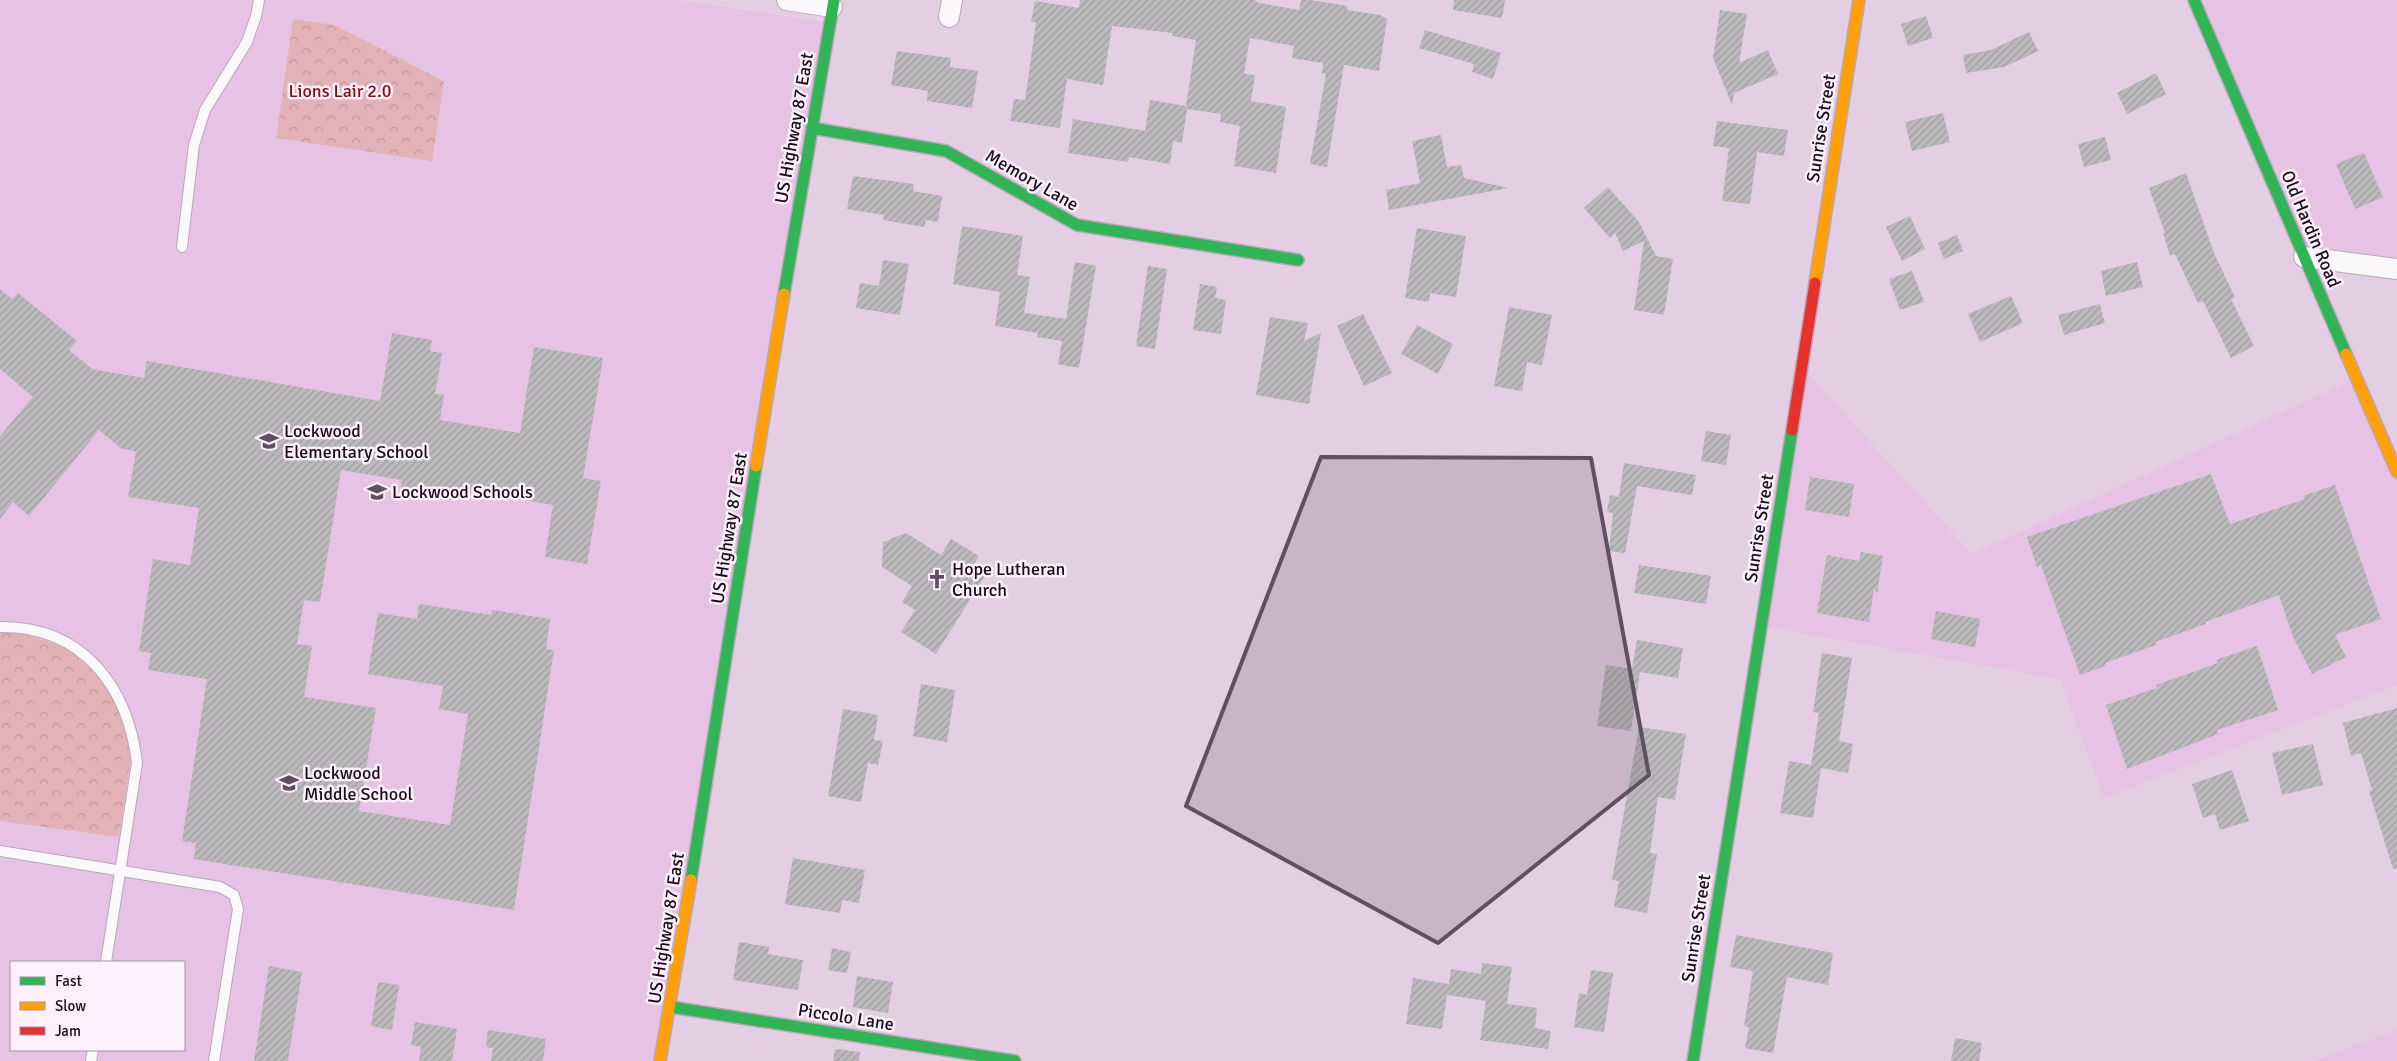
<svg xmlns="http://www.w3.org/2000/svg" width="2397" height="1061" font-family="Signika,sans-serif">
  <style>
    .built { fill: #e6c2e4; fill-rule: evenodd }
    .park { fill: url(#park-crowns) }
    .building { fill: url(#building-hatch) }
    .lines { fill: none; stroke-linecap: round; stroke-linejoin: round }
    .lane-casing { stroke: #b9a8b8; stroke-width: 12 }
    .street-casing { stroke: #b9a8b8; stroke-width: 22 }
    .fast-casing { stroke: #b9a8b8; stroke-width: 14 }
    .slow-casing { stroke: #b9a8b8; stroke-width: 14 }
    .jam-casing { stroke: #b9a8b8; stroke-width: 14 }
    .lane { stroke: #fbf8fb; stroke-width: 10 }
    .street { stroke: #fbf8fb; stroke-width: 20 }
    .fast { stroke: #30b455; stroke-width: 11 }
    .slow { stroke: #ff9f0a; stroke-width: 11 }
    .jam { stroke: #e5322d; stroke-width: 11 }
    .marked { fill: #604f60; fill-opacity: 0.2; stroke: #604f60; stroke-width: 4; stroke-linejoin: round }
    .labels { text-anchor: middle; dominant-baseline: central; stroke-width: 5; stroke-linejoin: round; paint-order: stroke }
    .park-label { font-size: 18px; fill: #850b0a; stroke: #fdf0fc }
    .street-label { font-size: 18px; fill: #190b19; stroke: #fdf0fc }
    .poi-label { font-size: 18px; fill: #190b19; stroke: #fdf0fc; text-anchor: start }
  </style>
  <defs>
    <pattern id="park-crowns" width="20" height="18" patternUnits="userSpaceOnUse" patternTransform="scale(1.25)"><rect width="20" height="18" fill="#e3b2b6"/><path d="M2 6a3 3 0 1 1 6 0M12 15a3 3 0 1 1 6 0" fill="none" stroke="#c2989c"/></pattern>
    <pattern id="building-hatch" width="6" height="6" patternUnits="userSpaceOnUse" patternTransform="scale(1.25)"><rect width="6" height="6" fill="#bbb9bb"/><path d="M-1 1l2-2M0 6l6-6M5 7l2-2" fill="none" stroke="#a09ea0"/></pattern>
  </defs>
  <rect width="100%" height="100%" fill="#e4cee3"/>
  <path class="built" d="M0 0H677L830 23 660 1061H0ZM11 962H184V1050H11Z
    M2194 0H2397V271L2304 257Z
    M1801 366 1972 554 2357 378 2397 472V685L2104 798 2060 679 1761 626Z
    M2397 1031V1061H2314L2397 1030Z"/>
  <path class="park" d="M293 19 334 25 444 81 432 161 276 138Z
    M17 632 66 647 105 682 125 716 131 759 119 837 0 821V634Z"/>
  <path class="building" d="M1080 0H1256L1255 2 1299 10 1301 0H1310L1348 6 1347 10 1380 15 1387 19 1379 71 1344 65 1327 167 1310 164 1326 74 1322 73 1323 63 1292 58 1294 46 1250 38 1244 74 1255 75 1251 101 1286 107 1276 173 1234 166 1240 126 1220 122 1221 114 1187 109 1182 143 1173 141 1170 164 1129 157 1128 162 1068 153 1073 119 1145 131 1150 100 1186 106 1196 40 1172 36 1173 33 1112 26 1103 85 1067 79 1060 128 1010 121 1014 99 1025 100 1036 22H1031L1035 1 1079 8Z
    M1454 0H1505L1502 18 1453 10Z
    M1720 10 1747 14 1739 63 1768 50 1778 74 1734 93 1732 105 1713 58Z
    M1926 16 1933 38 1908 46 1901 24Z
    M1425 30 1501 53 1493 79 1472 72 1474 64 1419 48Z
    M2029 32 2038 51 2004 67 1966 73 1963 55 1991 50Z
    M897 51 951 58 950 67 978 71 972 108 927 101 928 91 891 85Z
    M2156 73 2166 94 2127 114 2117 93Z
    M1943 113 1950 142 1912 151 1905 122Z
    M1717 121 1788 130 1784 156 1757 152 1750 204 1722 201 1729 148 1713 146Z
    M1441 135 1447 167 1461 165 1464 178 1508 188 1389 210 1386 190 1420 183 1412 141Z
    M2105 137 2111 160 2084 167 2078 144Z
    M2364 153 2383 197 2355 209 2336 164Z
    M2186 173 2214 253 2235 297 2231 299 2254 346 2231 358 2203 301 2198 303 2175 254 2170 256 2163 233H2165L2149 188Z
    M853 176 914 184 913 191 942 196 938 222 926 220 924 227 883 220 884 215 847 209Z
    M1608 187 1639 222 1656 256 1673 259 1664 315 1634 310 1644 241 1623 251 1615 233 1610 238 1584 208Z
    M1910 216 1925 249 1902 261 1886 227Z
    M962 226 1023 236 1017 275 1030 277 1024 313 1066 319 1075 262 1096 266 1079 368 1058 364 1062 341 1037 337 1038 333 995 326 1000 292 953 284Z
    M1417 228 1466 236 1456 297 1430 293 1429 302 1405 298Z
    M1957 235 1963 251 1944 259 1938 243Z
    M883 260 909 264 900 315 856 308 860 283 879 286Z
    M2137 262 2143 287 2106 296 2101 271Z
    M1148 266 1167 269 1155 349 1136 346Z
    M1912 271 1924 302 1900 310 1889 279Z
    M1200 284 1217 287 1215 298 1226 300 1221 334 1193 330Z
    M0 289 12 299 18 293 77 341 69 350 92 369 144 378 147 361 380 401 392 333 432 340 430 351 442 353 435 394 444 395 440 420 520 433 534 347 603 358 583 478 601 481 587 564 545 557 553 505 454 488 452 500 400 492 402 480 341 470 320 602 304 600 297 644 312 646 304 697 376 708 359 811 450 825 468 714 439 709 443 686 368 674 378 613 417 619 419 604 491 615 492 610 550 619 546 649 554 650 514 910 194 859 196 843 182 841 207 679 148 670 151 653 139 651 153 559 190 565 199 508 128 497 136 451 122 449 99 430 29 516 13 502 0 519V436L33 397 0 369Z
    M2011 296 2023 323 1980 342 1968 314Z
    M2100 304 2105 323 2064 335 2058 315Z
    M1509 307 1552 315 1542 365 1527 362 1522 391 1494 386Z
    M1363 314 1392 373 1364 386 1337 326Z
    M1270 317 1308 323 1304 341 1321 333 1309 404 1256 395Z
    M1417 325 1453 344 1438 374 1401 354Z
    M1706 431 1731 435 1726 465 1701 461Z
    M1624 463 1696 475 1692 495 1637 486 1625 553 1609 551 1613 513 1607 512 1610 495 1619 497Z
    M2211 474 2230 524 2305 499 2303 496 2335 485 2381 619 2335 635 2346 657 2312 674 2293 637 2279 595 2205 622 2206 624 2155 642 2156 645 2105 663V666L2080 675 2041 565 2037 567 2027 537Z
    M1810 477 1854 484 1849 517 1805 510Z
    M906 533 941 555 951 539 979 556 973 566 986 574 936 654 901 632 915 610 902 602 912 586 882 567 883 542Z
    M1861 552 1883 556 1877 593 1874 588 1869 622 1817 613 1827 555 1859 561Z
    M1639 565 1711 576 1706 604 1634 593Z
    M1936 611 1980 619 1975 647 1931 639Z
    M1637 640 1683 648 1678 678 1640 672 1631 731 1597 726 1606 665 1632 669Z
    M2257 646 2278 710 2217 730 2218 734 2127 769 2106 705 2157 688 2156 685 2218 663 2216 660Z
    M1822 653 1852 658 1839 741 1853 744 1848 773 1821 768 1813 818 1780 813 1789 761 1811 765 1819 713 1813 712Z
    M921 684 955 690 947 742 913 736Z
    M2397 708V868L2393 869 2369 791 2372 790 2361 753 2351 756 2343 723Z
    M843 709 878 715 874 740 883 741 878 765 868 763 861 802 828 796Z
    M1639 727 1686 734 1675 800 1658 797 1650 853 1657 854 1647 913 1614 907 1619 881 1612 880Z
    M2313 744 2323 785 2282 795 2272 753Z
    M2232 770 2249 821 2220 830 2215 814 2203 818 2192 784Z
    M793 858 865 870 859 903 842 900 840 913 785 904Z
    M1736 935 1833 953 1828 985 1787 977 1773 1053 1745 1048 1749 1027 1744 1026 1753 971 1730 967Z
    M739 942 769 947 768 954 803 960 798 990 733 980Z
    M832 948 851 952 847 973 828 970Z
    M1482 963 1512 967 1507 1004 1537 1008 1535 1028 1551 1031 1548 1049 1480 1040 1486 1001 1447 995 1442 1029 1406 1024 1413 978 1449 984 1451 969 1481 974Z
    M269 966 302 972 288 1061H254Z
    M1591 970 1613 973 1604 1032 1574 1027 1579 993 1587 995Z
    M857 976 893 982 888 1013 853 1007Z
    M378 982 399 985 392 1030 371 1026Z
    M415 1022 457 1029 452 1061H419L421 1047 411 1045Z
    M488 1030 546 1039 543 1061H491L493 1048 486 1047Z
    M1955 1038 1982 1043 1979 1061H1951Z
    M835 1049 860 1052 859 1061H833Z"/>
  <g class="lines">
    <defs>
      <path id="lane" d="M182 247 194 145 205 110 247 42 256 16 259 0
        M0 627C83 626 128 687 137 763L106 962
        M0 851 220 887 234 895 238 909 214 1061
        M91 1061 93 1050"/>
      <path id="street" d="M787 0 832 7
        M949 17 952 0
        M2304 257 2397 269"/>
      <path id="fast" d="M2194 0 2346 354
        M812 128 946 151 1077 225 1298 260
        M784 294 834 0
        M691 880 756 466
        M671 1007 1015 1061
        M1693 1061 1792 430"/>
      <path id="slow" d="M1815 283 1859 0
        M2346 354 2397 472
        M756 466 784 294
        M660 1061 691 880"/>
      <path id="jam" d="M1792 430 1815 283"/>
    </defs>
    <use href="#lane" class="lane-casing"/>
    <use href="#street" class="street-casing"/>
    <use href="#fast" class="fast-casing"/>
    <use href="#slow" class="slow-casing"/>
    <use href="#jam" class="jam-casing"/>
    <use href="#lane" class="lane"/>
    <use href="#street" class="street"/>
    <use href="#fast" class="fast"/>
    <use href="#slow" class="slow"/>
    <use href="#jam" class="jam"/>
  </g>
  <path class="marked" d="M1321 457 1591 458 1649 775 1438 943 1186 806Z"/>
  <defs>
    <symbol id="school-bare" viewBox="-9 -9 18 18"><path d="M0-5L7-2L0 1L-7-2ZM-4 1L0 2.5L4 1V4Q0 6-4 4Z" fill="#604f60" stroke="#fdf0fc" stroke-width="2.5" paint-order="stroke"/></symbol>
    <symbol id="church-bare" viewBox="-9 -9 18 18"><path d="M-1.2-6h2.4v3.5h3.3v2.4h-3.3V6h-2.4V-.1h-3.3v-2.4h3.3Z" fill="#604f60" stroke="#fdf0fc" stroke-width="2.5" paint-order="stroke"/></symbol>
  </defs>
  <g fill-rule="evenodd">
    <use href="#school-bare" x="255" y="427" width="28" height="28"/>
    <use href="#school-bare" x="363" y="478" width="28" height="28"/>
    <use href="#church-bare" x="923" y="565" width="28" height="28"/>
    <use href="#school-bare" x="275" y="769" width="28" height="28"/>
  </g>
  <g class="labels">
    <g class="park-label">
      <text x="340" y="91">Lions Lair 2.0</text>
    </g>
    <g class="street-label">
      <text transform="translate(794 128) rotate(-80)">US Highway 87 East</text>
      <text transform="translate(1821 128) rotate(-81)">Sunrise Street</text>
      <text transform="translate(1032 180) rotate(30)">Memory Lane</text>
      <text transform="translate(2311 229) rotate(67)">Old Hardin Road</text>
      <text transform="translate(729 528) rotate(-81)">US Highway 87 East</text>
      <text transform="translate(1759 528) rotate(-81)">Sunrise Street</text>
      <text transform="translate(666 928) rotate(-81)">US Highway 87 East</text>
      <text transform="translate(1696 928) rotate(-81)">Sunrise Street</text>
      <text transform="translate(846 1017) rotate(9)">Piccolo Lane</text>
    </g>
    <g class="poi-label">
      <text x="284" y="431">Lockwood<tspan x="284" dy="21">Elementary School</tspan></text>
      <text x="392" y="492">Lockwood Schools</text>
      <text x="952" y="569">Hope Lutheran<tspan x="952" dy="21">Church</tspan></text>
      <text x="304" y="773">Lockwood<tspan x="304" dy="21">Middle School</tspan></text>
    </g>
  </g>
  <rect x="10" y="961" width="175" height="90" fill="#fdf0fc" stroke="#a294a1"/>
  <rect x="20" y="977" width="25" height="8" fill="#30b455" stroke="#a294a1"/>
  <text x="55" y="986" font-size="15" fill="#190b19">Fast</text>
  <rect x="20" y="1002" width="25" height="8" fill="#ff9f0a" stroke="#a294a1"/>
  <text x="55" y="1011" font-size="15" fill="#190b19">Slow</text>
  <rect x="20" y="1027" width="25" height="8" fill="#e5322d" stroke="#a294a1"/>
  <text x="55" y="1036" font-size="15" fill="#190b19">Jam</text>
</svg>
